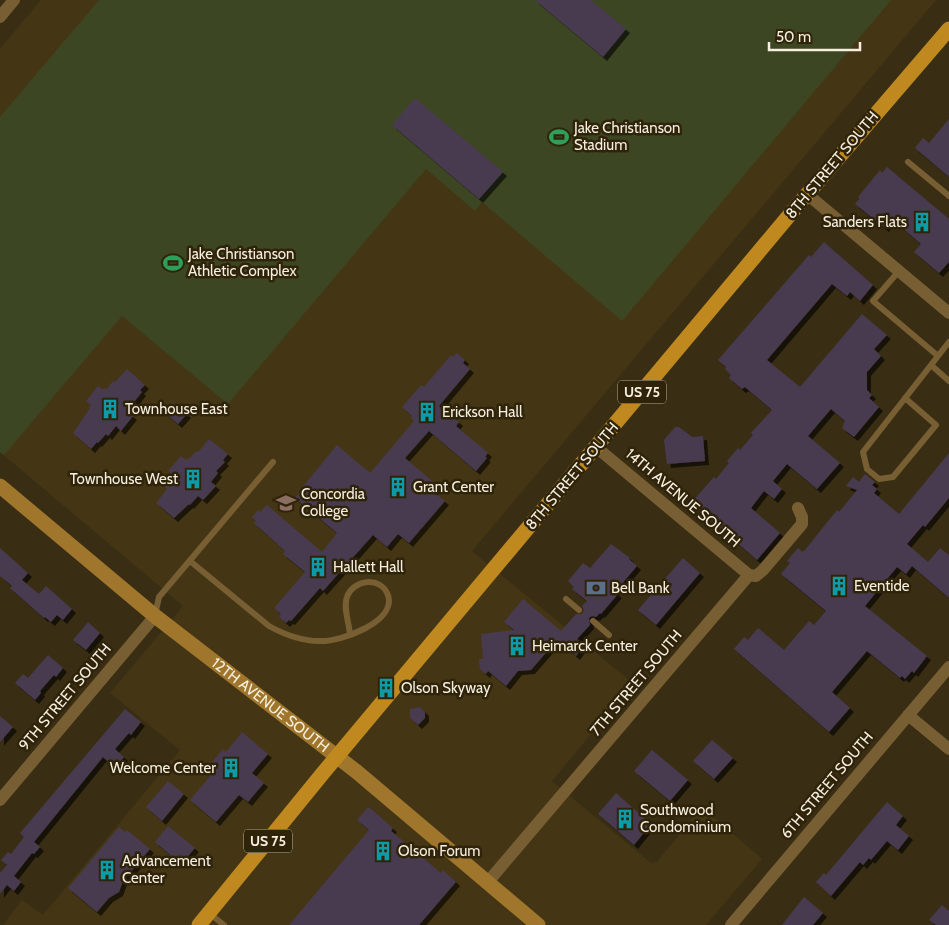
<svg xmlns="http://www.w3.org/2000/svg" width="949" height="925" font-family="Cabin,sans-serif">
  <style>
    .built { fill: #443614 }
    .green { fill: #3d4622 }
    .building { fill: #493a50; filter: url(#shadow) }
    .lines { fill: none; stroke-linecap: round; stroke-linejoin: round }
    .lane { stroke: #785e33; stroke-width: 6 }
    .street { stroke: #785e33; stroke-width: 12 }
    .secondary { stroke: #a0762c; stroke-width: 15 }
    .primary { stroke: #bf891f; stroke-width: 15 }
    .labels { text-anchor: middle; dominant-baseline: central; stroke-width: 5; stroke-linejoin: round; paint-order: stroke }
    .shield { fill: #2f240a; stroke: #bab2a0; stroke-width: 1 }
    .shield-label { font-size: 14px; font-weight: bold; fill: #f6efe0 }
    .poi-label { font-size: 15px; fill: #f6efe0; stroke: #2f240a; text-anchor: start }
    .street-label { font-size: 15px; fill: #f6efe0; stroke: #2f240a }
  </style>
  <defs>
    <filter id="shadow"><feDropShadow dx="4" dy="4" stdDeviation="0" flood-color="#0009"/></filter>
  </defs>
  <rect width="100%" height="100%" fill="#392e14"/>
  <path class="built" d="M41 0H936L472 551 635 685 591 734 552 781 651 863 657 862 702 807 762 859 706 925H3L22 900 43 915 180 750 110 693 183 606 0 452V49Z"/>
  <path class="green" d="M99 0H891L622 321 482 202 475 211 426 169 228 404 122 316 4 455 0 452V117Z"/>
  <path class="building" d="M535 0H591L626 29 603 57Z
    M415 98 503 172 479 199 392 125Z
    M949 119V177L915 148 923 138 929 143Z
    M887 167 949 219V262L939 273 914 252 921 244 892 219 885 228 855 204 860 198 858 197 880 170 882 173Z
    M824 242 873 285 860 301 850 292 847 296 832 284 767 360 800 387 862 314 887 335 874 349 881 356 867 372V390L872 395 869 398 879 407 854 437 842 428 845 421 831 409 808 436 840 463 817 489 787 464 773 481 782 489 774 499 764 491 751 508 780 533 757 560 691 503 714 477 716 479 729 463 727 461 738 448 740 450 753 435 751 433 772 410 745 387 742 389 729 378 731 375 725 369 726 367 718 360 809 255 811 257Z
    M457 353 465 360 463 363 470 369 439 406 459 422 456 426 488 453 485 457 487 458 476 471 429 431 405 458 438 486 433 492 445 501 409 543 398 534 387 547 373 535 323 591 320 588 291 621 289 620 286 623 279 617 281 614 274 608 305 572 283 554 285 551 254 523 256 521 252 517 258 510 260 512 267 505 322 552 337 533 295 498 302 490 301 489 337 445 370 473 414 421 411 418 412 416 402 407 421 385 424 387 451 355 453 357Z
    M127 369 145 385 140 390 142 392 134 402 136 403 128 412 133 416 121 431 116 426 108 436 106 434 98 443 97 442 91 449 73 433 90 408H89L91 405 86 401 98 386 103 390 105 388 107 389 113 381 115 382Z
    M173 402 187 414 178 424 164 412Z
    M675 427H679L692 437 703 436 705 461 667 464 664 440Z
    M209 439 228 454 223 460 225 462 216 471 218 473 211 482 216 486 203 500 198 496 190 505 189 504 174 518 156 503 167 489 165 487 172 478 171 477 173 475 168 471 181 456 186 460 188 458 189 459 196 451 198 452Z
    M949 453V498L925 527 923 525 907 544 928 562 940 548 949 555V598L912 566 906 574 897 567 865 606 927 656 914 673 912 671 905 679 902 676 900 678 867 651 832 692 850 708 829 732 734 649 744 637 748 640 758 628 784 650 809 621 814 625 826 611 781 574 790 563 787 561 798 548 802 552 805 550 837 510 839 512 857 490 846 486 853 477 859 482 865 474 875 482 872 485 877 489 874 493 899 514Z
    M611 544 630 558 629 559 637 566 615 592 618 594 601 614 600 613 596 617 592 616 589 618 590 625 577 639 584 645 576 656 557 640 531 670 518 671 506 686 488 671 486 674 480 669 479 659H483L481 634 514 630 504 622 523 599 561 631 576 614H582L584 610 582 606 587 601 572 589 574 587 568 581 583 563 590 568Z
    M0 548 28 573 22 580 39 594 46 586 72 609 63 620 57 615 51 622 45 617 44 618 10 588 12 586 0 576Z
    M683 558 700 573 656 625 638 610Z
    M88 622 100 633 86 650 73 640Z
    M48 655 63 668 56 677 54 675 40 691 41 693 35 700 15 683 23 674 28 678Z
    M420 707 425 712V718L418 725 410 718V709Z
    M125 709 141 722 131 735 129 733 115 749 124 757 115 768 103 757 34 842 40 847 34 854 32 853 14 876 21 882 14 891 7 885 0 894V873L7 865 1 860 8 852 11 854 24 837 20 833Z
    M0 716 13 727 0 742Z
    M242 732 268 754 252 773 264 783 248 802 239 795 216 822 190 800 213 773 207 768 223 749 226 752Z
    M712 740 733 758 714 779 693 761Z
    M652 750 688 780 670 801 634 771Z
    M168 781 184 794 162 821 146 807Z
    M616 793 651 824 634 845 598 814Z
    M887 802 903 816 896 825 909 836 898 850 887 841 871 860 869 858 863 865 860 862 831 896 816 882 824 873 826 875Z
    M367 808H370L393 828 391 831 441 873 443 870 456 882 419 925H289L369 830 357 820Z
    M168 826 195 848 181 864 155 842Z
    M119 827 125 832 127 830 150 849 123 881 119 892 109 898 97 912 68 888Z
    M804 897 823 913 813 925H782Z
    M942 905 949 911V925H936L929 920Z"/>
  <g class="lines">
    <path class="lane" d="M908 162 949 196
      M899 271 873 301 938 356
      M931 365 949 381
      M905 398 936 425 893 477 879 479 867 469 863 452 949 342
      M190 561 269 626C285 635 302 641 320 641 340 642 397 622 388 595 381 576 353 579 347 597 343 607 349 623 350 634
      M566 599 579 610
      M155 615 159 597 273 462
      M593 621 609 635
      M209 913 224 925"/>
    <path class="street" d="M0 17 14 0
      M807 194 949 313
      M596 447 749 575
      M749 575 756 576 763 570 802 524V517L798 508
      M908 715 949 749
      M0 800 155 616
      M487 883 749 575
      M731 925 949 667"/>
    <path class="secondary" id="s1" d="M0 486 155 616 357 772 538 925"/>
    <path class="primary" d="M199 925 323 773 797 206 949 29"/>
  </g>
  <defs>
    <symbol id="stadium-bare" viewBox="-9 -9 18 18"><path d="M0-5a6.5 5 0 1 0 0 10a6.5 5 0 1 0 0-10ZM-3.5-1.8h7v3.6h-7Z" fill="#2e9e5b" stroke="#2f240a" stroke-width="2.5" paint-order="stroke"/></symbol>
    <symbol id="building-bare" viewBox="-9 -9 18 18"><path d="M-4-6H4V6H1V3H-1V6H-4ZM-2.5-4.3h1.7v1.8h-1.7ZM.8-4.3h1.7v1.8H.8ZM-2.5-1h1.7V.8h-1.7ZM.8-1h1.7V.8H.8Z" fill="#0f9aa8" stroke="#2f240a" stroke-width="2.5" paint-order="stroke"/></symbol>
    <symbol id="university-bare" viewBox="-9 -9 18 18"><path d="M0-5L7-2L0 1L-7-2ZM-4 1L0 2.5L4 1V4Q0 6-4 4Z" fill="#8d6e63" stroke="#2f240a" stroke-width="2.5" paint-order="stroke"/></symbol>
    <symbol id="bank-bare" viewBox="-9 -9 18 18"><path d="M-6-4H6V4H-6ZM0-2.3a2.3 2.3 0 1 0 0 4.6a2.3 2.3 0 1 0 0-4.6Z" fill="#5c6f8a" stroke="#2f240a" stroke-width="2.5" paint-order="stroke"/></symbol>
  </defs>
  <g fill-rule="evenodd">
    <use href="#stadium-bare" x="545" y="123" width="28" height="28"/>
    <use href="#building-bare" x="908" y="208" width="28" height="28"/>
    <use href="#stadium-bare" x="159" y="249" width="28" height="28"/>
    <use href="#building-bare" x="96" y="395" width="28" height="28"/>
    <use href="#building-bare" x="413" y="398" width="28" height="28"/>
    <use href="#building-bare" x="179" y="465" width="28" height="28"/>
    <use href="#building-bare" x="384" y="473" width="28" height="28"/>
    <use href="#university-bare" x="272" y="489" width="28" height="28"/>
    <use href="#building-bare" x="304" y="553" width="28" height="28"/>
    <use href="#building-bare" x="825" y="572" width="28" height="28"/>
    <use href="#bank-bare" x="582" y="574" width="28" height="28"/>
    <use href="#building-bare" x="503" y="632" width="28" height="28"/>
    <use href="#building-bare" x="372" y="674" width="28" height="28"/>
    <use href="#building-bare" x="217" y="754" width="28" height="28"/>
    <use href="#building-bare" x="611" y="805" width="28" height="28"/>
    <use href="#building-bare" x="369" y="837" width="28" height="28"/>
    <use href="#building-bare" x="93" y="856" width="28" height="28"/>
  </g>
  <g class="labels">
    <g class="shield">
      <rect x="618" y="380.5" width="48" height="23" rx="4"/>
      <rect x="244" y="829.5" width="48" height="23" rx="4"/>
    </g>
    <g class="shield-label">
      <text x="642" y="392">US 75</text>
      <text x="268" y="841">US 75</text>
    </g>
    <g class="poi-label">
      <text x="574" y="128">Jake Christianson<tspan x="574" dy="17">Stadium</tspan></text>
      <text x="907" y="222" text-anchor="end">Sanders Flats</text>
      <text x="188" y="254">Jake Christianson<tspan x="188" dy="17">Athletic Complex</tspan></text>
      <text x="125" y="409">Townhouse East</text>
      <text x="442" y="412">Erickson Hall</text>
      <text x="178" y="479" text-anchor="end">Townhouse West</text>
      <text x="413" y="487">Grant Center</text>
      <text x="301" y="494">Concordia<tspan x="301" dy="17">College</tspan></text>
      <text x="333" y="567">Hallett Hall</text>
      <text x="854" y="586">Eventide</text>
      <text x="611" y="588">Bell Bank</text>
      <text x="532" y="646">Heimarck Center</text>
      <text x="401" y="688">Olson Skyway</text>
      <text x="216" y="768" text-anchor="end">Welcome Center</text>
      <text x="640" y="810">Southwood<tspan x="640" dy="17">Condominium</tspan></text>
      <text x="398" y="851">Olson Forum</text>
      <text x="122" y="861">Advancement<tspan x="122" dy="17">Center</tspan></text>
    </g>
    <g class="street-label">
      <text transform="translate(832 165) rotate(-50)">8TH STREET SOUTH</text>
      <text transform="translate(572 476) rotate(-50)">8TH STREET SOUTH</text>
      <text transform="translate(683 498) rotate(40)">14TH AVENUE SOUTH</text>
      <text transform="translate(636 683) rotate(-50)">7TH STREET SOUTH</text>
      <text transform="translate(65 697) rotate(-50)">9TH STREET SOUTH</text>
      <text stroke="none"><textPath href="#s1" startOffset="348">12TH AVENUE SOUTH</textPath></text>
      <text transform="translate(827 785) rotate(-50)">6TH STREET SOUTH</text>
    </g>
  </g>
  <path d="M769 42v8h91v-8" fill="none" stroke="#f6efe0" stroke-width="2.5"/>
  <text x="776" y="42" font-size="15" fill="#f6efe0" stroke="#2f240a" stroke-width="4" paint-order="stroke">50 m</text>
</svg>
